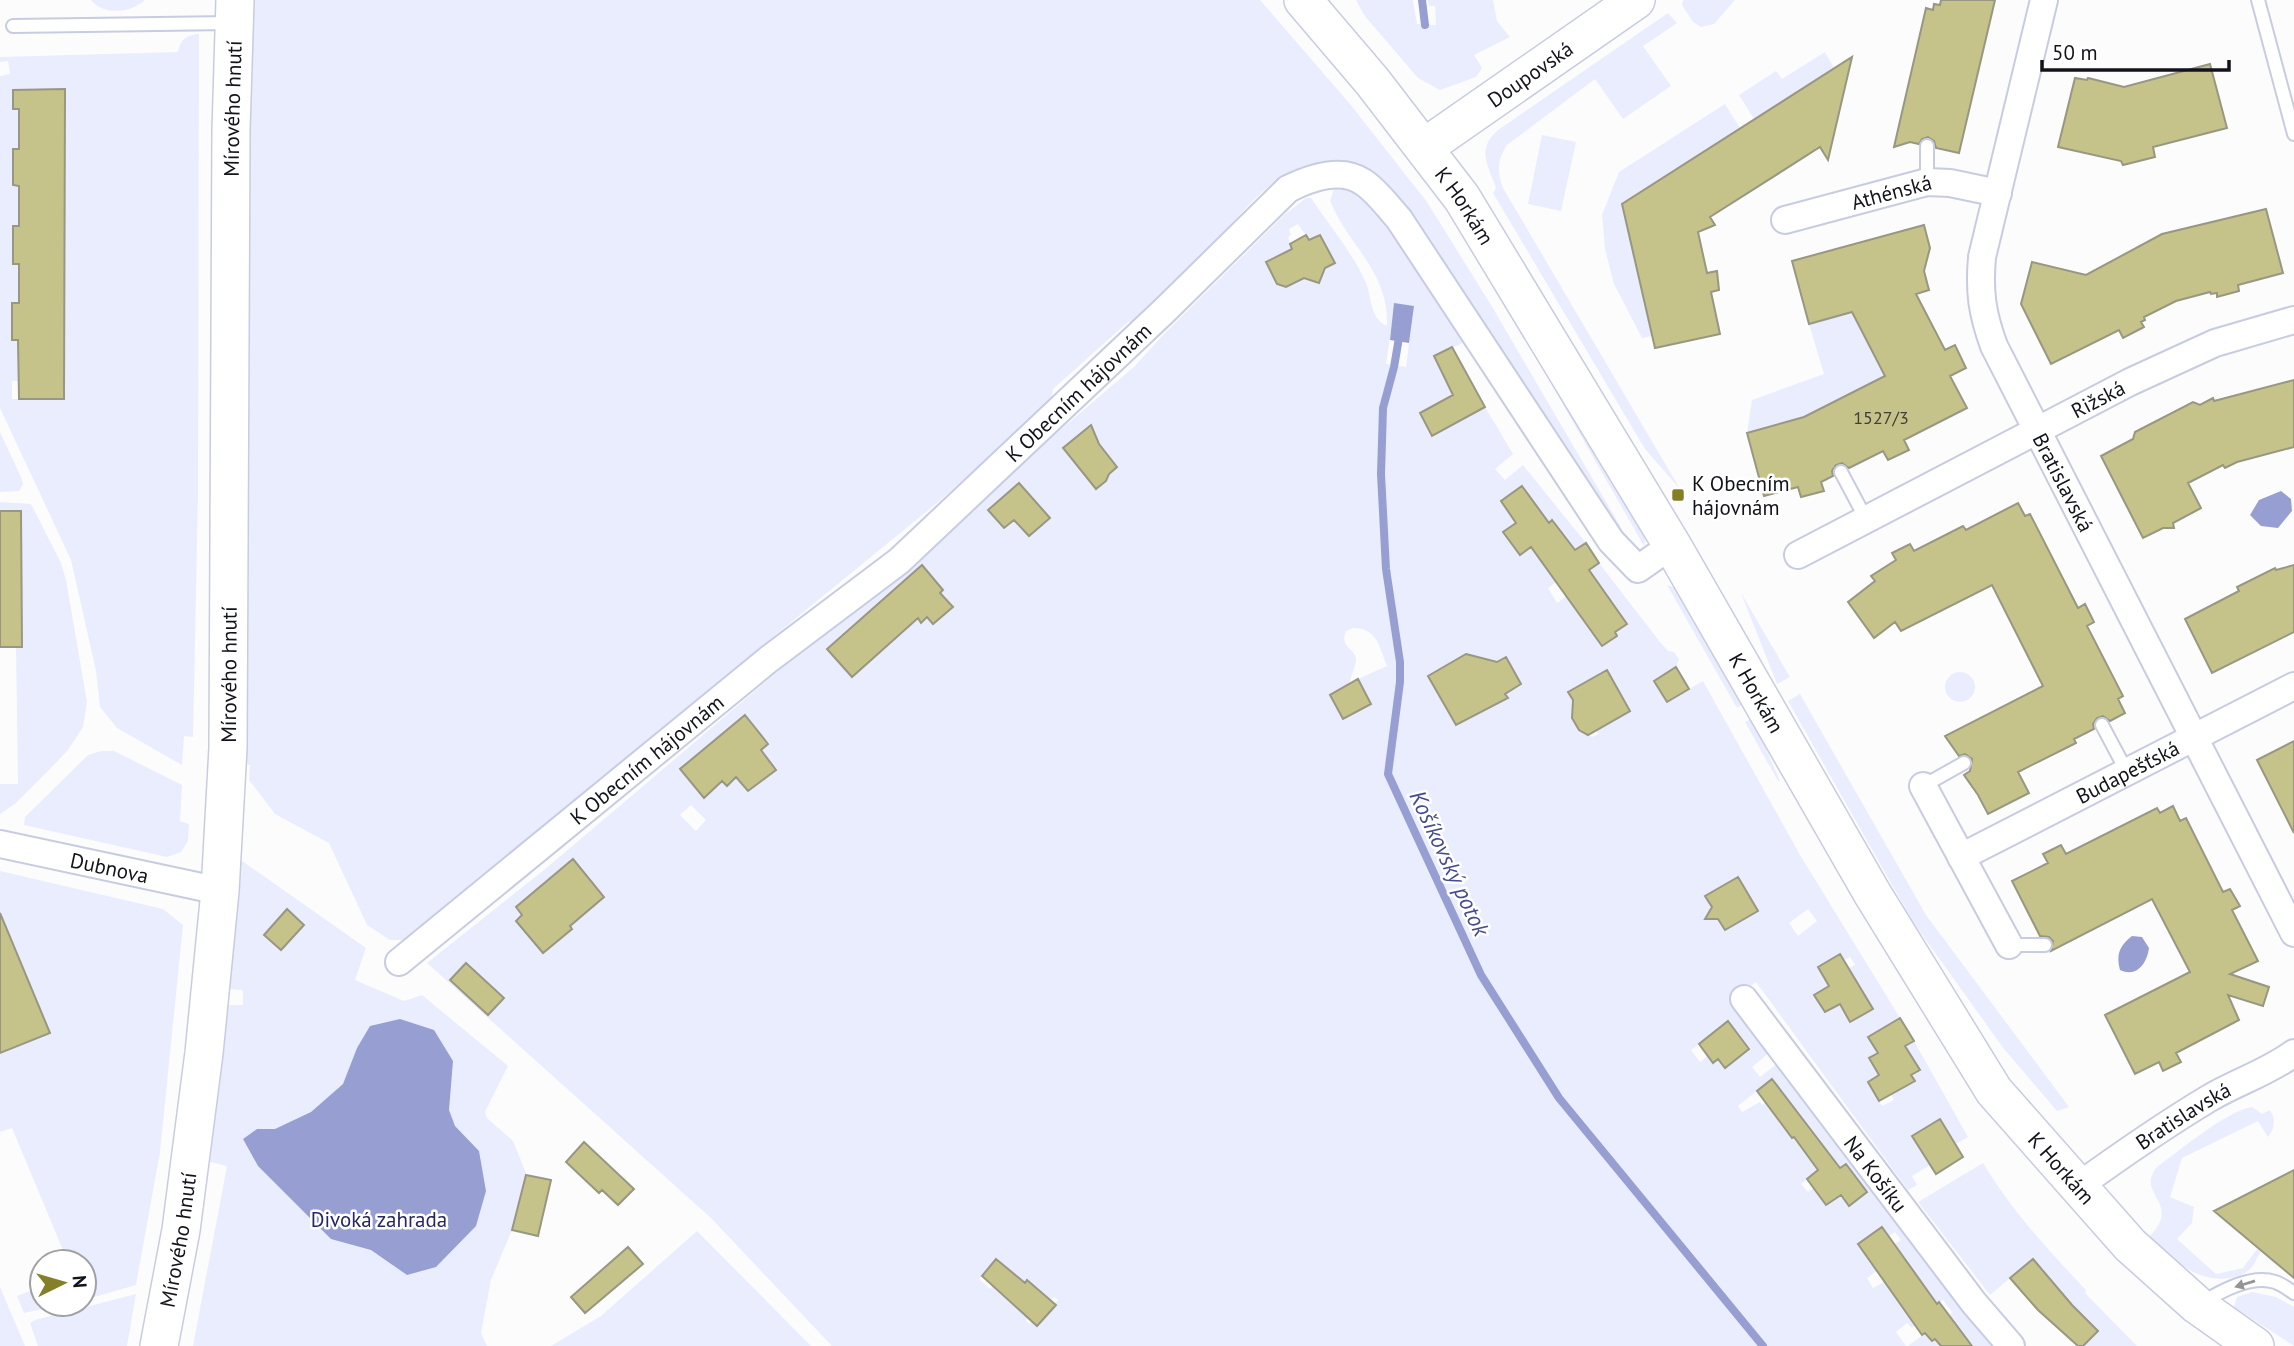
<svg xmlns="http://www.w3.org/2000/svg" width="2294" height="1346" font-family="'PT Sans',sans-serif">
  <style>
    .green { fill: #eaedfe; fill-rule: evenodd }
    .water { fill: #979fd2 }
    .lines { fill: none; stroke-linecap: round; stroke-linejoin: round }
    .stream { stroke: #979fd2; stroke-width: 8 }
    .building { fill: #c6c38a; stroke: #979782; stroke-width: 2 }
    .lane-casing { stroke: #c8cce1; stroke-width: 16 }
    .street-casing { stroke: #c8cce1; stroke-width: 30 }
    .secondary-casing { stroke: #c8cce1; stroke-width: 40 }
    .lane { stroke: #fff; stroke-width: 12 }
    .street { stroke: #fff; stroke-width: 26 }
    .secondary { stroke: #fff; stroke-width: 37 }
    .oneway { fill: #959598 }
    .poi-dot { fill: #857f27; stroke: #fff; stroke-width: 2.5 }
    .labels { text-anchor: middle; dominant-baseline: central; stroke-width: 5; stroke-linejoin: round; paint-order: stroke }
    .number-label { font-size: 18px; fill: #404037 }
    .street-label { font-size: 21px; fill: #13141b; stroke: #fff }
    .poi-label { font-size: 21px; fill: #13141b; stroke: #fff; text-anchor: start }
    .park-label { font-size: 21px; fill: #262663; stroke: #fff }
    .water-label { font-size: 23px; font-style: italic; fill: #474c8d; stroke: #fff }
  </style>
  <rect width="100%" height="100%" fill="#fcfcfc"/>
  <path class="green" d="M91 0H145C131 13 104 16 91 0Z
    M251 0H1260L1350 104 1427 202 1491 305 1626 536 1624 537 1390 189C1367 167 1332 155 1301 167 1267 180 1241 214 1217 240 1191 267 1165 294 1139 322H1128L1053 389 1051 402 938 502 675 717 503 864 405 940H390L367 925 329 843 275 814 249 780 250 765 243 763 249 456 248 90Z
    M1356 0H1413L1417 24 1436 25 1435 6H1429L1428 0H1493L1497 21 1510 37 1474 55 1482 68 1476 77 1440 90 1418 78 1364 15Z
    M1683 0H1735L1714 24 1701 27 1693 22 1682 5Z
    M1668 13 1677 23 1643 46 1671 86 1623 119 1595 79 1507 145C1497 160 1497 172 1503 188L1680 489 1645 449 1493 193 1496 188C1488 165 1476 149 1498 130Z
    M199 34 198 495 193 737 184 736 182 765 117 728 100 707 96 671 71 560 0 408V76L10 74 8 61 0 62V57L178 52C181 39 186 35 199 34ZM65 89 64 399H12V381H19L18 340H12L19 303V264L13 263V226H19V186L13 185V149H19V109L13 90Z
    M1825 52 1834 68 1754 119 1739 95 1776 71 1782 79Z
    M1725 104 1740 128 1623 204 1652 336 1642 338 1614 284 1605 249 1602 215 1619 172Z
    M1542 135 1576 142 1561 211 1528 204Z
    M1341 187 1349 189 1376 208 1465 342 1434 356 1453 395 1420 413 1432 436 1485 407 1513 454 1495 469 1505 480 1523 465 1586 543 1547 569 1556 582 1548 588 1557 603C1574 593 1583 574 1599 563L1660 642 1668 651 1674 652 1679 659 1676 667 1654 681 1666 702 1703 681 1800 855 1900 1018 1868 1037 1900 1049 1914 1041 1968 1137 1956 1144 1940 1119 1913 1136 1930 1165 1912 1176 1917 1185 1908 1190 1756 982 1731 1000 1770 1052 1752 1067 1760 1077 1778 1063 1926 1262 1993 1346H1974L1959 1330 1941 1346H1908L1925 1333 1932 1341 1952 1312 1943 1300 1915 1320 1917 1324 1912 1328 1907 1323 1896 1332 1906 1346H832L711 1218 427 963 544 870 648 782 1135 366 1162 336 1284 215 1306 198H1311C1329 225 1353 253 1366 283 1372 298 1370 319 1387 326 1389 271 1349 247 1330 201L1334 189ZM1298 224 1309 240 1320 235 1334 263 1322 270 1321 277 1316 281 1307 277 1286 287 1277 285 1266 262 1292 249 1288 237 1291 235 1289 229ZM1395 304 1414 306 1406 367 1386 364ZM1070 443H1075L1108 475C1106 482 1102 487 1094 486L1063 448ZM1019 483 1050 518 1029 536 1014 520 1004 528 988 510ZM1523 485 1549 523 1552 521 1557 526 1521 555 1503 533 1516 523 1501 501ZM922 566 943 590 940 593 952 607 927 617 921 622 914 614 904 622 884 598ZM878 621 894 640 852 677ZM1353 628C1377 628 1379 646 1387 666L1358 679 1371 704 1343 719 1330 695 1350 684C1350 677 1355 669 1356 661 1357 648 1339 649 1346 631ZM1506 658 1521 684 1505 694 1507 698 1455 725 1428 676 1492 666ZM1606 670 1630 711 1596 730 1598 734 1592 737 1579 730 1572 719 1574 703 1568 692ZM745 716 768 744 733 773 736 777 728 786 722 781 693 785 680 769ZM691 805 706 820 696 831 680 815ZM573 859 604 897 570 926 572 929 543 953 516 921 522 915 516 907ZM1738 877 1758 911 1725 930 1718 919 1709 913 1712 907 1706 895ZM1808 909 1817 921 1798 936 1789 923ZM1840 954 1844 960 1850 957 1855 965 1849 968 1873 1009 1850 1022 1840 1004 1825 1012 1815 995 1819 992 1821 996 1831 990 1818 967ZM467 963 504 998 451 980ZM1728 1022 1749 1049 1725 1068 1718 1059 1713 1063 1708 1056 1700 1062 1691 1050ZM1869 1058 1919 1070 1911 1075 1914 1081 1891 1094 1894 1100 1882 1106 1868 1082 1879 1075ZM1772 1079 1795 1109 1780 1120 1766 1102 1762 1105 1760 1102 1742 1112 1738 1106ZM1799 1113 1809 1126 1792 1138 1783 1125ZM1819 1140 1840 1168 1846 1164 1867 1192 1849 1206 1824 1180 1808 1192 1801 1184 1808 1178 1811 1181 1821 1174 1804 1150ZM1882 1227 1889 1236 1895 1232 1901 1240 1895 1244 1933 1299 1909 1317 1884 1282 1873 1288 1867 1278 1886 1264 1867 1257 1858 1244ZM993 1263 1005 1272 990 1289 979 1279ZM1027 1280 1051 1300 1054 1297 1058 1300 1038 1326 1032 1321 1030 1324 1026 1321 1028 1318 1009 1301Z
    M1510 312 1647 534 1644 546Z
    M1852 312 1885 376 1804 417 1747 433 1752 400 1824 374 1809 324Z
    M0 432 21 477 23 484 19 491 0 492Z
    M0 502 31 504 61 563 66 580 87 702 83 727 68 750 48 771 16 803 0 814V784H18L16 647 22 646 21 511H0Z
    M1667 585 1678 589 1745 703 1737 708Z
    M1741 593 1790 677 1777 684Z
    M1945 687a15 15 0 1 1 30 0a15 15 0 1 1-30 0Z
    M1800 694 1926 915 2069 1107 2057 1111 2004 1049 1913 922 1788 701Z
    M1752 718 1780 781H1778L1745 722Z
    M101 751H114L182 785 180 821 189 824 188 841 181 852 167 857 24 825 25 817 88 755Z
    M238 858 366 948 355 980 404 1001 422 995 508 1066 485 1112 487 1118 513 1141 526 1173 512 1230 491 1280 481 1333 487 1346H193L227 1166 210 1162 227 1005H243V990L229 989ZM304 925 281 950 264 935Z
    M0 871 163 909 183 925 160 1152 136 1285 84 1300V1262H68L12 1128 0 1132V1050L49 1032 0 911Z
    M2252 1107 2262 1114 2270 1110C2276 1120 2275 1128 2268 1137L2258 1121 2182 1158 2170 1197 2194 1207 2192 1223 2177 1239 2216 1274 2243 1268 2257 1249 2261 1252C2256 1258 2255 1265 2249 1270 2243 1275 2236 1277 2229 1278 2194 1283 2173 1258 2150 1236 2183 1201 2133 1195 2158 1166 2181 1150 2226 1111 2252 1107Z
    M1983 1163C2012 1211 2048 1250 2086 1290L2085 1293 2137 1346H2083L2072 1305 2033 1259 1990 1295 1918 1202Z
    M697 1231 811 1346H551L601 1316Z
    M42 1286V1304H67L24 1313 17 1296Z
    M0 1287 25 1346H0Z
    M2252 1292 2276 1297 2294 1307V1346L2234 1307 2237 1297Z
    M136 1294 127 1346H38L30 1323 35 1320Z"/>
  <path class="water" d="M1394 303 1414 306 1409 343 1390 340Z
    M2281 491 2291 499 2292 511 2278 528 2261 526 2250 515 2259 500Z
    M2132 936 2142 937 2149 948C2147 963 2137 978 2120 970 2116 955 2119 946 2132 936Z
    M400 1019 434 1030 453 1061 449 1110 455 1126 479 1151 486 1191 476 1226 436 1267 407 1275 371 1250 331 1239 258 1166 243 1139 257 1129H275L311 1112 343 1084 357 1048 370 1026Z"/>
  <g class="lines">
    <path class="stream" d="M1422 0 1425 25
      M1400 332 1394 367 1383 408 1381 474 1386 569 1400 662V682L1388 774 1481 975 1559 1098 1763 1346"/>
  </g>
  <path class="building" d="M1941 0H1995L1959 153 1936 148 1934 141 1928 137 1922 139 1919 144 1910 142 1894 147 1926 8 1933 10 1934 4 1940 5Z
    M1852 57 1828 160 1820 147 1710 217 1715 225 1698 232 1707 273 1717 271 1719 290 1711 292 1720 334 1655 348 1622 204Z
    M2210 64 2227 128 2153 147 2155 157 2123 165 2121 161 2058 147 2075 78 2087 80 2088 78 2124 87Z
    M65 89 64 399H19L18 340H12V303H19V264H13V226H19V186L13 185V149H19V109H13V90Z
    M2266 209 2283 273 2238 285 2239 291 2217 297V293L2211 294 2210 292 2176 301 2144 317 2145 320 2141 322 2144 327 2123 338 2119 330 2051 364 2021 304 2032 262 2086 275 2162 234Z
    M1924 225 1930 248 1924 271 1929 290 1916 294 1945 350 1955 345 1966 368 1950 376 1967 408 1904 440 1909 450 1888 460 1883 451 1849 468 1842 463 1836 465 1832 471 1833 476 1821 482 1824 491 1801 497 1798 487 1764 496 1747 433 1804 417 1885 376 1852 312 1809 324 1792 261Z
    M1306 235 1309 240 1320 235 1335 263 1325 268 1319 283 1304 278 1286 287 1277 284 1266 262 1292 249 1290 244Z
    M1452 347 1485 407 1432 436 1420 413 1453 395 1434 356Z
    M2294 380V447L2237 462 2225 468 2223 465 2188 483 2201 508 2173 523 2174 528H2163L2143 538 2101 456 2133 439 2135 432 2193 402 2200 405 2213 398 2214 401Z
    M1091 425 1099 444 1117 467 1109 474 1106 481 1096 489 1063 448Z
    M1019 483 1050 518 1029 536 1014 520 1004 528 988 510Z
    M1522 486 1549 523 1552 520 1575 550 1586 543 1599 563 1589 570 1627 624 1615 632 1617 636 1602 646 1531 547 1520 555 1503 532 1516 523 1501 501Z
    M2018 503 2025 516 2030 514 2078 608 2085 604 2094 622 2087 626 2123 696 2118 699 2125 713 2110 721 2103 716 2097 718 2093 724 2094 729 2074 739 2076 743 2018 772 2029 793 1988 814 1978 795 1964 775 1970 771 1972 759 1965 754 1959 756 1945 736 2043 686 1992 585 1901 631 1895 622 1874 638 1848 602 1875 581 1871 576 1896 560 1892 553 1910 544 1914 551 1963 526 1966 530Z
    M0 511H21L22 647H0Z
    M922 565 943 590 940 593 953 607 933 624 927 617 921 623 918 618 852 677 827 649Z
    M2294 565V632L2212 673 2185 619 2239 591 2237 587 2275 568 2276 570Z
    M1466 654 1497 662 1506 657 1521 684 1505 694 1508 698 1456 725 1428 676Z
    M1676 667 1689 689 1667 702 1654 681Z
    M1607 670 1630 711 1588 735 1579 730 1572 718 1573 700 1568 692Z
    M1358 679 1371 704 1343 719 1330 695Z
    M745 715 768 744 761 750 776 770 748 791 736 777 727 786 722 781 704 798 680 769Z
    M2294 741V833L2257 760Z
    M2173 806 2180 821 2186 818 2223 892 2230 889 2240 906 2232 910 2258 961 2230 974 2269 987 2263 1006 2228 995 2239 1020 2176 1053 2181 1062 2163 1071 2159 1062 2135 1074 2105 1015 2190 972 2152 899 2051 951 2053 941 2049 937 2040 936 2012 881 2048 863 2043 854 2061 845 2066 854 2157 808 2160 813Z
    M573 859 604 897 570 926 572 929 543 953 516 921 522 915 516 907Z
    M1738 877 1758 911 1725 930 1718 919H1705L1712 907 1705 896Z
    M287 909 304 925 281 950 264 935Z
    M0 913 50 1033 0 1053Z
    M1840 954 1873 1009 1850 1022 1840 1004 1825 1012 1814 995 1829 986 1818 967Z
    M466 963 504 998 488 1015 450 980Z
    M1900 1018 1914 1041 1905 1046 1920 1070 1911 1075 1915 1081 1879 1101 1868 1082 1879 1075 1869 1058 1878 1053 1868 1037Z
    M1728 1021 1749 1049 1725 1068 1718 1059 1713 1063 1699 1044Z
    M1772 1079 1840 1168 1846 1164 1867 1192 1849 1206 1841 1195 1826 1205 1807 1179 1818 1170 1794 1137 1792 1138 1757 1091Z
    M1940 1119 1963 1157 1936 1174 1912 1136Z
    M584 1142 634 1189 618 1205 602 1190 599 1193 566 1162Z
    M2294 1170V1278L2214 1211Z
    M526 1175 551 1180 538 1236 512 1230Z
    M1882 1227 1937 1304 1939 1302 1972 1346H1941L1935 1339 1932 1341 1925 1333 1922 1335 1858 1244Z
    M628 1247 643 1264 585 1313 571 1297Z
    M996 1259 1025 1283 1027 1280 1056 1305 1037 1326 982 1276Z
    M2033 1259 2072 1305 2098 1331 2083 1346H2078L2038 1310 2010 1278Z"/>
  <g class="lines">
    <defs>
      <path id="lane" d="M2258 0 2294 134
        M13 26 230 23
        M1927 146V182
        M1841 472 1866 519
        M2102 725 2127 772
        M1923 786 1964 763
        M2009 945H2045
        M2201 1303C2220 1292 2251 1274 2275 1282 2282 1284 2288 1289 2294 1293"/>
      <g id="street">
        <path id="s1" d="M2044 0 1982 257C1979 292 1982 313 1994 346L2294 933"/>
        <path id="s2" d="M1785 220 1927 182 1950 183 1998 193"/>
        <path id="s3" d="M1798 555 2130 382 2215 343 2294 320"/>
        <path d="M1923 786 2009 945"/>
        <path id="s4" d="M0 844 220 891"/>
        <path id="s5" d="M1961 857 2294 686"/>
        <path id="s6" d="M399 962 769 659 899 561 1164 311 1288 189C1310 178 1341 167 1363 182 1377 191 1388 207 1399 219L1611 541 1638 569 1672 545"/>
        <path id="s7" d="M1744 999 1974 1303 2011 1346"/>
        <path id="s8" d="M2077 1187C2120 1156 2163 1126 2208 1099 2236 1082 2267 1073 2294 1053"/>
      </g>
      <g id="secondary">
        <path id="s9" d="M1303 0 1372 81 1462 198 1672 545 1872 893 1994 1091 2130 1245 2197 1305 2255 1346"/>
        <path id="s10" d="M1425 147 1636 0"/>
        <path id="s11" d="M159 1346 181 1230 204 1053 220 891 228 748 231 130 235 0"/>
      </g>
    </defs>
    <use href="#lane" class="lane-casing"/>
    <use href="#street" class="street-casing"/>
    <use href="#secondary" class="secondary-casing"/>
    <use href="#lane" class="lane"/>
    <use href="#street" class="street"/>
    <use href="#secondary" class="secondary"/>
  </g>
  <defs><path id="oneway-solid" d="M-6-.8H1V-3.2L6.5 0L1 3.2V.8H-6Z" transform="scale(1.75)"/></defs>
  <use class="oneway" href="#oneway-solid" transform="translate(2245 1284) rotate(163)"/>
  <rect class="poi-dot" x="1671" y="488" width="14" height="14" rx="3.5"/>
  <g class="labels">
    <g class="number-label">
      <text x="1881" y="417">1527/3</text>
    </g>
    <g class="street-label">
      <text stroke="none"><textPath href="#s10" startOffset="128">Doupovská</textPath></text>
      <text stroke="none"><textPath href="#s11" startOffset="1242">Mírového hnutí</textPath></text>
      <text stroke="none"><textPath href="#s2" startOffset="110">Athénská</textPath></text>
      <text stroke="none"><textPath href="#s9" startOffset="262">K Horkám</textPath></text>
      <text stroke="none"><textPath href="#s6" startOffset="887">K Obecním hájovnám</textPath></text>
      <text stroke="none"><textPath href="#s3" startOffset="338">Rižská</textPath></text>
      <text stroke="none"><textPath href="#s1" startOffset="508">Bratislavská</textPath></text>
      <text stroke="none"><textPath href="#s11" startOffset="676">Mírového hnutí</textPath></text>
      <text stroke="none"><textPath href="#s9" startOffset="830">K Horkám</textPath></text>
      <text stroke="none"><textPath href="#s6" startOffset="320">K Obecním hájovnám</textPath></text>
      <text stroke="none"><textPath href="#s5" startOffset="187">Budapešťská</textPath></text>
      <text stroke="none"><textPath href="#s4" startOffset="112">Dubnova</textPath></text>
      <text stroke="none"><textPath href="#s8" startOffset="128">Bratislavská</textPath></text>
      <text stroke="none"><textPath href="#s9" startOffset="1396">K Horkám</textPath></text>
      <text stroke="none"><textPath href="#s7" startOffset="219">Na Košíku</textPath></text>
      <text stroke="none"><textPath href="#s11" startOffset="108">Mírového hnutí</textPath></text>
    </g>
    <g class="poi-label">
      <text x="1692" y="483">K Obecním<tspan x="1692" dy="24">hájovnám</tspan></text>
    </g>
    <g class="park-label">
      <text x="379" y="1219">Divoká zahrada</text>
    </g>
    <g class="water-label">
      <text transform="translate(1450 863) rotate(65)">Košíkovský potok</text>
    </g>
  </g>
  <g transform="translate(63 1283) rotate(85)"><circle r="33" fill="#ffffff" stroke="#a1a1a4" stroke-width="2"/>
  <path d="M0-5L12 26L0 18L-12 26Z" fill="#857f27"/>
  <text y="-10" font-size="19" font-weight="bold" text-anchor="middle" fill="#13141b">N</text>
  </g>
  <path d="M2042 60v10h187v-10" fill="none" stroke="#13141b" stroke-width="3.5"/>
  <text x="2052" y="60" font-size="21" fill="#13141b" stroke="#ffffff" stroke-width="5" paint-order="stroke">50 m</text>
</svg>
